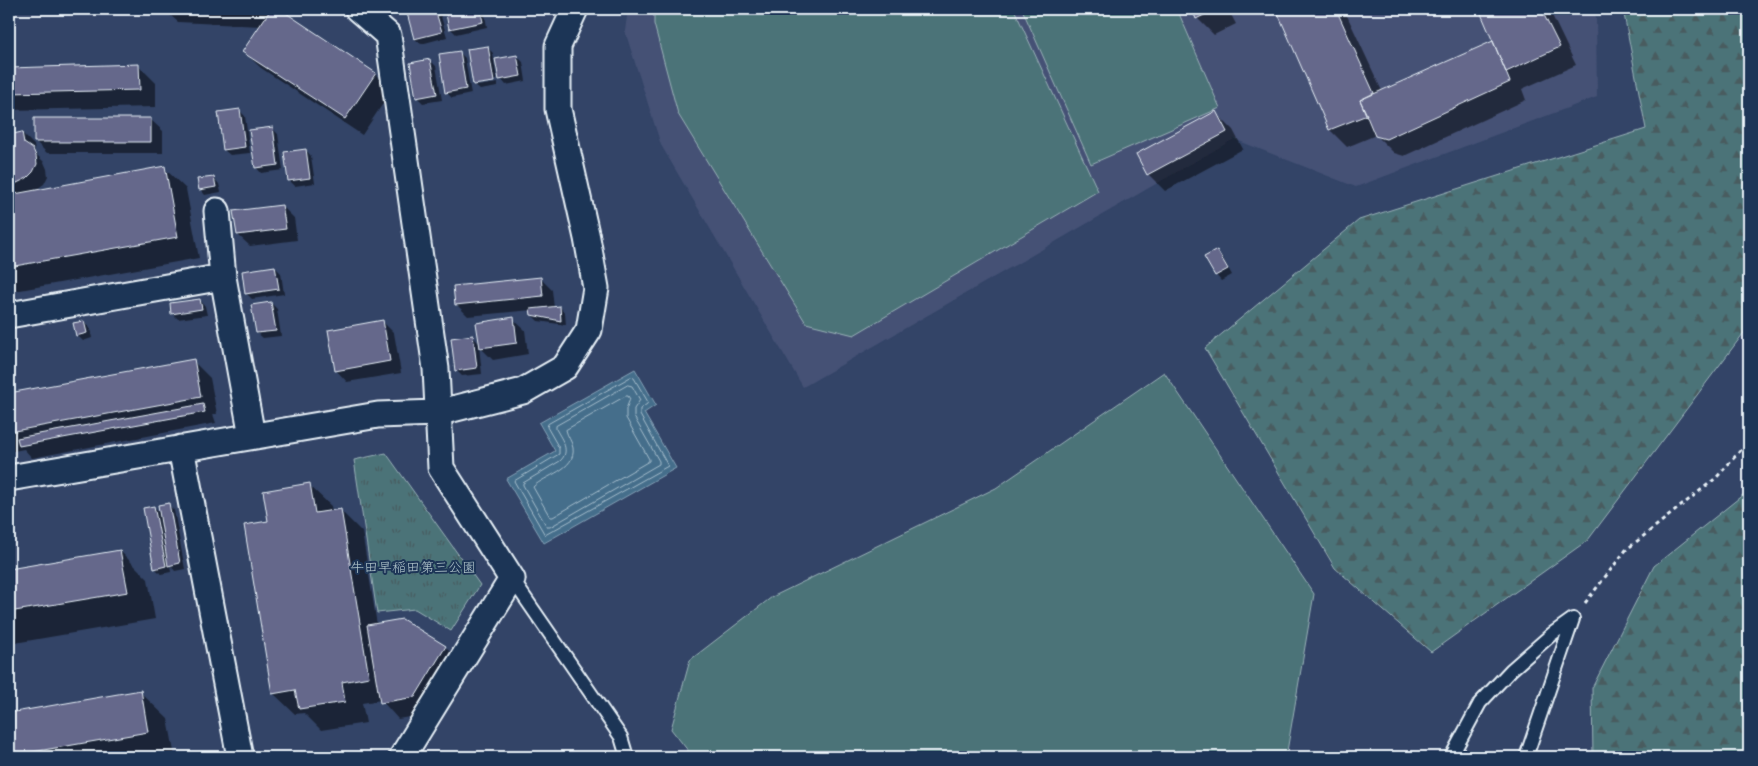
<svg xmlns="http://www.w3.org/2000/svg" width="1758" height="766" font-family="'Playpen Sans','Klee One',sans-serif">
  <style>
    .built { fill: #455175 }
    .grass { fill: #4b7378; stroke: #9ab2b8 }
    .forest { fill: url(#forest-firs); stroke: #9ab2b8 }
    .park { fill: url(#park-tufts); stroke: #9ab2b8 }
    .water { fill: #446e8b; stroke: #86a2b7 }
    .shadow { fill: #0007 }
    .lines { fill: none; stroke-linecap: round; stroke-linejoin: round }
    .shore { stroke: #a6bdcc; stroke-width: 1 }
    .building { fill: #65678b; stroke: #e8f1f8 }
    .lane-casing { stroke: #e8f1f8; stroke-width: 16 }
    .street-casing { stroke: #e8f1f8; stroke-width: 29 }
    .path { stroke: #e8f1f8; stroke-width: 3; stroke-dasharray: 4 4; stroke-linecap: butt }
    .lane { stroke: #1d3557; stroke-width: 12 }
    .street { stroke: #1d3557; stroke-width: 25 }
    .labels { text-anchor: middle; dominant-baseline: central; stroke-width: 4; stroke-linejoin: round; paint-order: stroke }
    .park-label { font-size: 14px; fill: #b1c5cb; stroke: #1d3557 }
  </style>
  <defs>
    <pattern id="forest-firs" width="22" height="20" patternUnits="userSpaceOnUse" patternTransform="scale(1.25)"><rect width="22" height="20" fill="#4b7378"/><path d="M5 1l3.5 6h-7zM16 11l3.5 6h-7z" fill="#485b5f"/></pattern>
    <pattern id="park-tufts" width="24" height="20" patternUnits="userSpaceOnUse" patternTransform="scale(1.25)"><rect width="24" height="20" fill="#4b7378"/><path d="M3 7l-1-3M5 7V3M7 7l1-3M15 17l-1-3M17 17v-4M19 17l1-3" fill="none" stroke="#485b5f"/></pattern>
  </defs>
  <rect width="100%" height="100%" fill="#334467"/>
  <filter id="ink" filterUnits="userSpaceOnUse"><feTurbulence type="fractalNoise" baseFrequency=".02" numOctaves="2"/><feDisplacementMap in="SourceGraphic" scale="10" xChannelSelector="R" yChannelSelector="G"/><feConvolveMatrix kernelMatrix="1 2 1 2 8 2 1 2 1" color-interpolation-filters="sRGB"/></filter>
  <g filter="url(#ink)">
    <path class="built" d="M628 9H1592L1596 17 1597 97 1356 187 1234 139 803 387 661 145 625 31Z"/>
    <path class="grass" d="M654 9H1014L1098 191 854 335 806 323 678 114 654 24Z
      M1022 9H1177L1220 108 1091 164Z
      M1164 372 1314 594 1286 757H693L671 729 690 660 772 597 996 488Z"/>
    <path class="forest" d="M1623 9H1749V326L1588 540 1431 652 1335 568 1205 348 1359 220 1646 129Z
      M1749 490V757H1593L1592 688 1654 566Z"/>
    <path class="park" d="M386 453 480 585 451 631 415 609 377 613 354 460Z"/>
    <path class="water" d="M635 369 656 405 644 413 676 468 544 543 506 479 555 451 539 423Z"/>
    <path class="shadow" d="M9 9H105V15Z
      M163 9H283V12L375 74 392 90 362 135 261 68 244 52 261 26 178 22Z
      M429 9H436L440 13 447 37 421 44 415 39 408 14Z
      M446 9H484L487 27 456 34 450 28Z
      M1193 9H1228L1236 24 1214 35 1197 18Z
      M1278 9H1344L1382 91 1495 41 1481 9H1549L1576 65 1522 89 1526 100 1404 156 1394 153 1376 135 1347 147 1330 130Z
      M487 47 493 53 497 80 477 83V86L498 83V87L480 90 474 85Z
      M459 52 465 58 471 94 452 98 446 92Z
      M517 56 523 62 526 81 506 85 501 79Z
      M430 60 436 66 442 100 423 103 417 97Z
      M139 66 156 83V107L9 110V69Z
      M239 110 245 116 250 153 230 155 224 150Z
      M1216 113 1233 130 1243 149 1165 191 1148 174Z
      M151 120 163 131V153H47L35 141Z
      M272 128 278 134 283 170 261 173 256 167Z
      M22 133 34 145 35 153 44 162 47 169 48 176 44 184 34 191 164 168 186 189 199 258 9 292V134Z
      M306 150 311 156 315 183 295 186 289 180Z
      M214 178 219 184 221 192 205 195 200 189Z
      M282 206 294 218 297 240 250 246 238 235Z
      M1217 251 1222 257 1232 275 1221 281 1216 275Z
      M275 267 281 273 284 294 252 299 246 293Z
      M540 278 552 290 554 308 560 307 565 313 566 325 538 321 532 315V310L468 316 456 304Z
      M200 300 205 306 207 315 178 319 172 313Z
      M271 303 277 309 281 336 263 338 257 333Z
      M513 319 525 330 528 354 493 360 479 346 482 374 462 376 456 370 473 337 480 344Z
      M382 321 394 333 401 373 347 382 336 370Z
      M84 322 90 328 92 338 83 341 77 335Z
      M193 361 210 378 217 414H212L214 417 216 423 32 458 24 449 9 452V395Z
      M309 485 331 506 332 512 340 510 362 532 377 625 445 647 462 664 432 713 398 719 381 700 362 703 366 723 321 730 304 713 295 714 273 693 270 522Z
      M168 505 174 510 185 569 175 571 170 565 171 572 161 574 155 568 154 507 160 514Z
      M120 551 148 579 155 619 9 644V570Z
      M140 692 168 719 175 757H9V714Z"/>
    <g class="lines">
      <path class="shore" d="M631 377 634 378 648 402 647 404 640 409V415L668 466 545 535 514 481 559 454V448L547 427 548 424Z
        M628 385 632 386 640 400 634 409V417L659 461V464L550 527H547L523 485V483L560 461C571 451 562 440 556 429V426Z
        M626 396H628L630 399 626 409V418L649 459V461L553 517H550L533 487C545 475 576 470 573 448 572 441 567 436 566 430Z"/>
    </g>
    <path class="building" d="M271 9H280L376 73 345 119 242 52Z
      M424 9H435L442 32 414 39 407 13Z
      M445 9H480L483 22 449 29Z
      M1192 9H1216L1196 19Z
      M1276 9H1336L1374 93 1360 100 1367 115 1329 130Z
      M1479 9H1541L1560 47 1506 72Z
      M1493 41 1510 82 1386 139 1375 136 1360 100Z
      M488 46 494 82 473 85 467 49Z
      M460 51 466 89 445 93 439 54Z
      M517 55 521 76 499 80 495 59Z
      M430 59 437 94 416 98 410 63Z
      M139 64 140 90 9 93V68Z
      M240 109 245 147 223 150 218 112Z
      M1216 111 1227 132 1147 175 1136 154Z
      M34 118H151V142H34Z
      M273 127 278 165 255 168 249 130Z
      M9 132 13 134 22 132 24 143 33 149 36 156 37 164 33 172 27 178 15 184 9 185Z
      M306 149 310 178 288 181 284 152Z
      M165 166 178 237 9 267V195Z
      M214 177 216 187 199 190 197 179Z
      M282 205 286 229 237 235 233 211Z
      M1217 250 1228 269 1215 276 1204 257Z
      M275 266 279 289 245 294 242 271Z
      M541 277 543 296 455 305 453 286Z
      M200 299 202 309 171 314 170 303Z
      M271 302 276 331 256 333 251 305Z
      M560 306 561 321 531 315 530 309Z
      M514 317 517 343 480 348 476 323Z
      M383 320 390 361 335 371 328 330Z
      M84 321 87 333 76 336 73 323Z
      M473 335 477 368 455 371 451 338Z
      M194 359 201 397 9 432V393Z
      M203 404 205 412 19 446 17 438Z
      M310 483 315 513 341 509 369 677 342 682 345 702 299 709 295 690 272 694 244 525 268 521 263 491Z
      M169 503 180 563 168 566 158 505Z
      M154 506 166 566 154 569 143 508Z
      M120 550 128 592 9 612V569Z
      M402 619 446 646 415 697 380 703 367 625Z
      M141 690 148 732 9 756V713Z"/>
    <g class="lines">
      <defs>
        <path id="lane" d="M512 579 621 737 627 757
          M1451 757 1480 703 1511 670 1552 634 1573 619
          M1526 757 1573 619"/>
        <path id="street" d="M358 9 388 35 436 369 441 468 512 579 402 757
          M217 211 223 277 252 436
          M9 315 223 277
          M181 448 240 757
          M9 478 378 415 437 413 523 391 565 367 589 330 596 288 587 238 558 109V46L575 9"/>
      </defs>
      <use href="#lane" class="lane-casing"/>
      <use href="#street" class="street-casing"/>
      <path class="path" d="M1585 603 1626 550 1716 478 1749 441"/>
      <use href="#lane" class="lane"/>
      <use href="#street" class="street"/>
    </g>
  </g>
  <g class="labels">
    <g class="park-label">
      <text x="413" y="566">牛田早稲田第三公園</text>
    </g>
  </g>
  <rect width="1758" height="766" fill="none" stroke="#1d3557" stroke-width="30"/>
  <rect x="15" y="15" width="1728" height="736" fill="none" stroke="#e8f1f8" stroke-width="2" filter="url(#ink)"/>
</svg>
